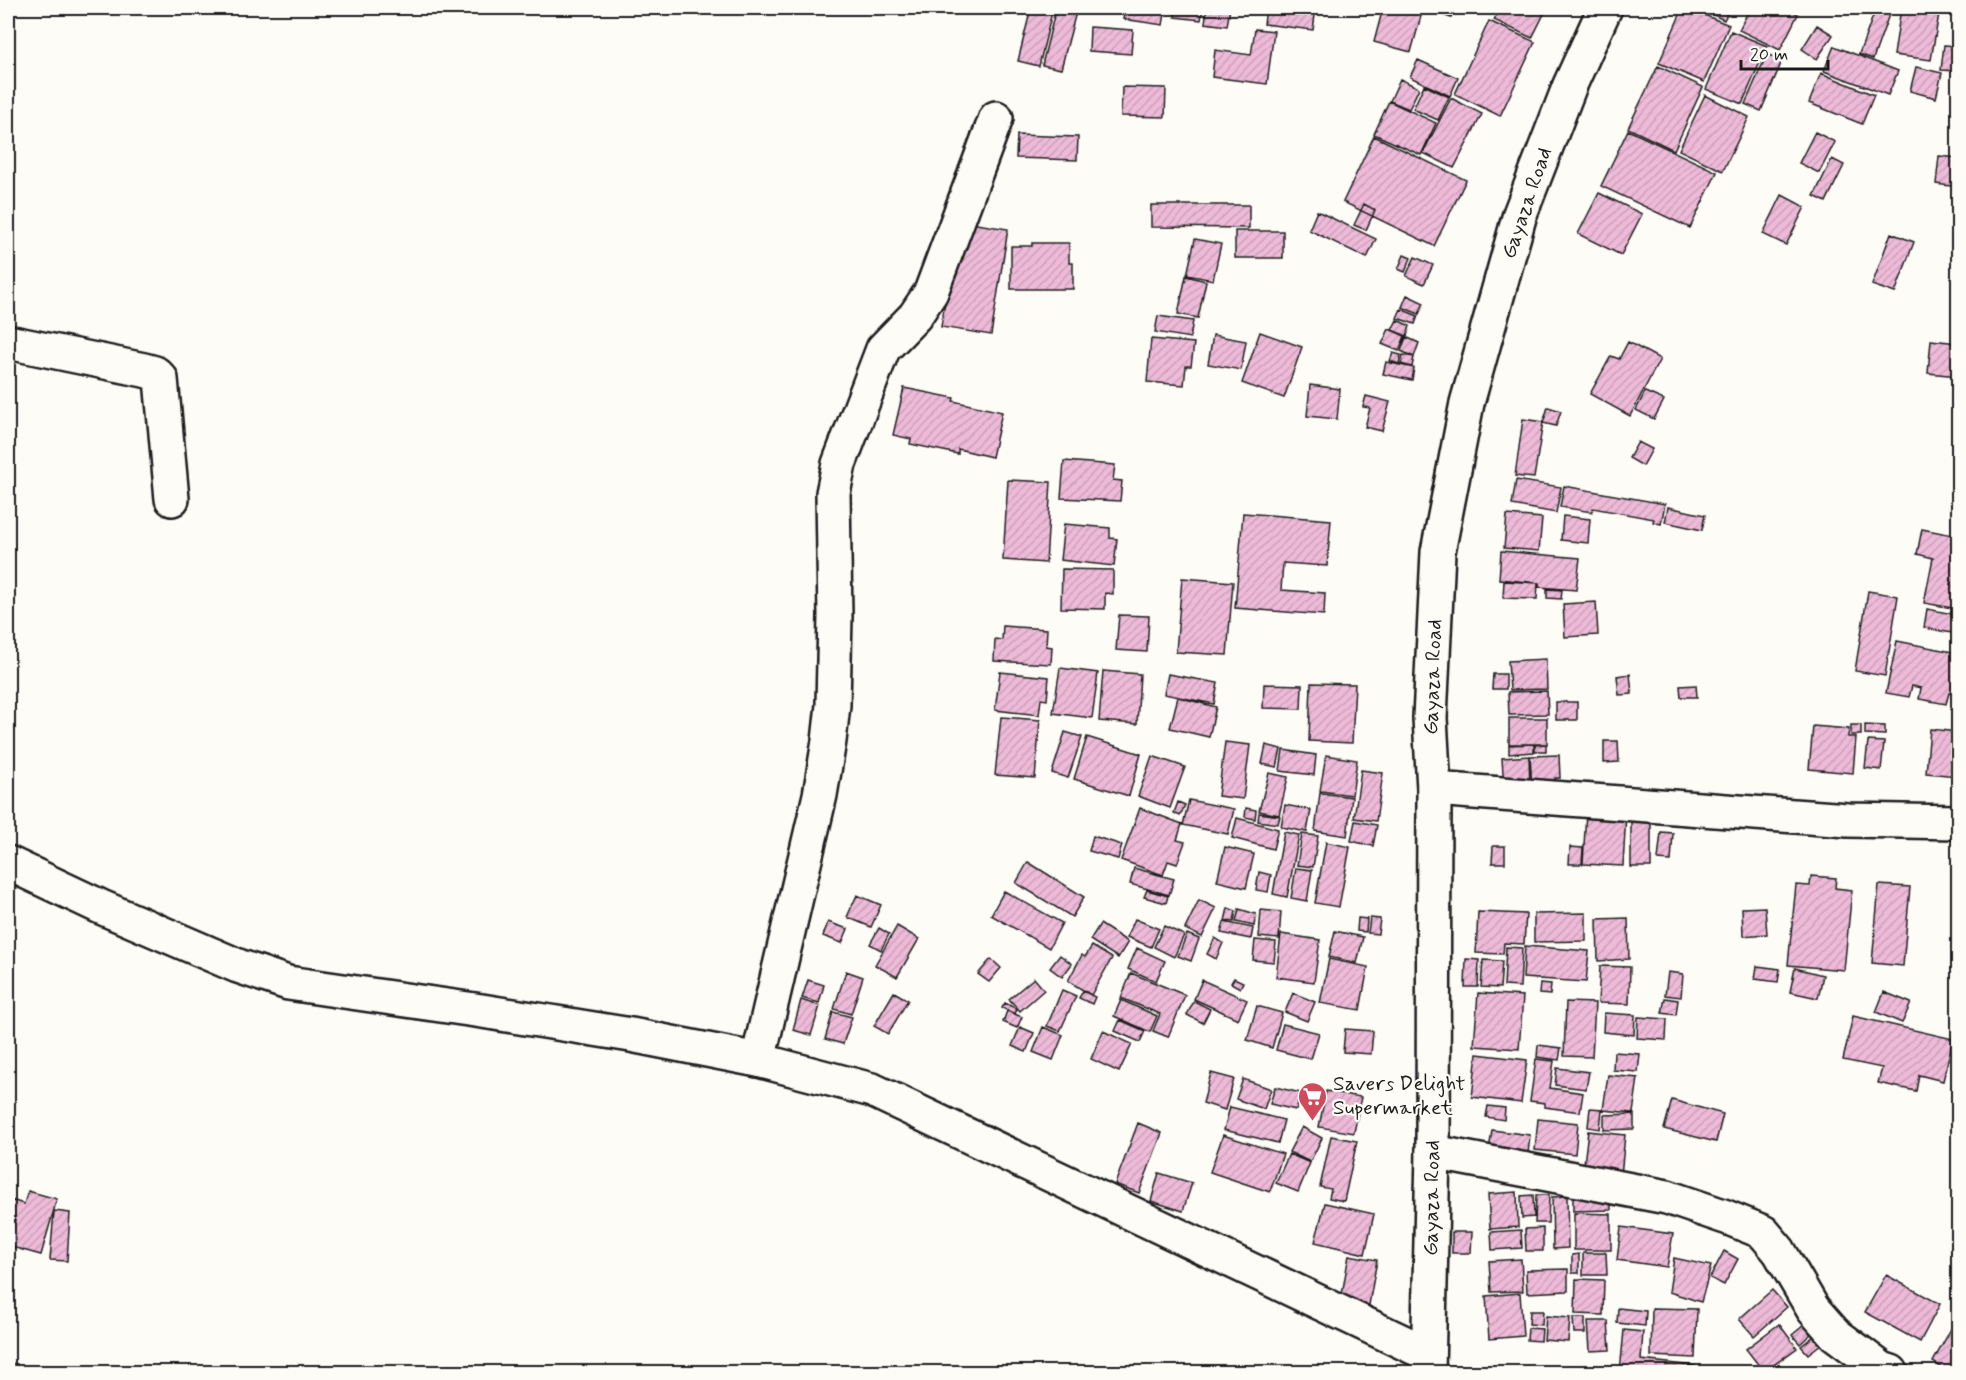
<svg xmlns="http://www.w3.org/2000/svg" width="1966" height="1380" font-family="Mynerve,sans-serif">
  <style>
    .building { fill: url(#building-hatch); stroke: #1c1c1c; stroke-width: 1.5 }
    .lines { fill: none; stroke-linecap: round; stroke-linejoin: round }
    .minor-casing { stroke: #1c1c1c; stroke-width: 38 }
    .major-casing { stroke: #1c1c1c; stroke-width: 38 }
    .minor { stroke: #fdfcf7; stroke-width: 33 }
    .major { stroke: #fdfcf7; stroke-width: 33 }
    .labels { text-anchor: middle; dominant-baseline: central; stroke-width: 4.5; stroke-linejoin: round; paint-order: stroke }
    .street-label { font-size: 21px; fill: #1c1c1c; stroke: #fdfcf7 }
    .poi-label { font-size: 21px; fill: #1c1c1c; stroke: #fdfcf7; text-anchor: start }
  </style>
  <defs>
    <pattern id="building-hatch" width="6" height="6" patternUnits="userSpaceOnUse" patternTransform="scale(1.5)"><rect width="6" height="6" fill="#edbad8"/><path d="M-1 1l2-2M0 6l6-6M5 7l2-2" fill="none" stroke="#cb9fb9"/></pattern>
  </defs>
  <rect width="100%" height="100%" fill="#fdfcf7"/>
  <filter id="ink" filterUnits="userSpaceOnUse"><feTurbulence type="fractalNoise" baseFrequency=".0167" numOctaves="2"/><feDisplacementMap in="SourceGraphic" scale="12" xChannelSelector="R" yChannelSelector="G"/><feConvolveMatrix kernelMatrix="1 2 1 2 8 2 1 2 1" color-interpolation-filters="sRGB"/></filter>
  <g filter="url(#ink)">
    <path class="building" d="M1031 8H1053L1039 66 1018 61Z
      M1056 8 1076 12 1061 69 1042 65Z
      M1125 8H1166L1163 25 1123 19Z
      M1176 8H1203L1201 20 1175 17Z
      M1207 8H1230L1227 26 1205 23Z
      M1266 8H1316L1313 30 1264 24Z
      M1383 8 1423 9 1411 52 1374 42Z
      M1424 8H1455L1451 18Z
      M1500 8H1547L1532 38 1494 20Z
      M1683 8H1687L1729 25 1704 82 1659 63Z
      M1699 8H1730L1724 20Z
      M1750 8H1785L1798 14 1780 50 1739 30Z
      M1876 8 1891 9 1873 59 1859 54Z
      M1901 8H1940L1931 60 1894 55Z
      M1489 21 1535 42 1500 116 1455 94Z
      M1817 25 1833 35 1817 59 1802 49Z
      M1090 27 1133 30 1131 54 1089 51Z
      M1255 29 1274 31 1267 84 1212 77 1215 50 1251 55Z
      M1731 31 1767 46 1742 104 1706 89Z
      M1944 45 1958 46V71L1941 70Z
      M1834 46 1898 71 1888 95 1824 71Z
      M1767 54 1782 61 1761 111 1745 104Z
      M1418 60 1458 78 1450 96 1410 77Z
      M1658 66 1703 87 1674 150 1628 128Z
      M1916 67 1942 73 1936 98 1910 91Z
      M1821 73 1874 95 1862 124 1809 103Z
      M1400 79 1419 88 1409 109 1390 101Z
      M1424 85 1449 97 1438 120 1413 109Z
      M1122 87 1166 88 1165 117 1121 116Z
      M1705 95 1749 117 1723 171 1679 150Z
      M1451 98 1482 114 1454 168 1423 153Z
      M1389 101 1436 123 1421 155 1374 134Z
      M1628 130 1717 172 1690 228 1601 186Z
      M1815 132 1835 142 1819 173 1799 163Z
      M1017 135 1078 137 1077 160 1016 158Z
      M1374 136 1466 180 1434 246 1343 202Z
      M1939 156 1958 158V187L1936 184Z
      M1832 159 1844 165 1826 202 1814 196Z
      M1599 193 1642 214 1621 255 1578 234Z
      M1782 195 1805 207 1786 245 1763 234Z
      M1364 204 1375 210 1366 230 1354 225Z
      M1151 205H1249V228L1151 227Z
      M1317 211 1376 239 1367 258 1309 230Z
      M958 221 1008 229 991 335 941 327Z
      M1235 231H1283V258H1235Z
      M1891 233 1914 242 1895 293 1872 285Z
      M1195 239 1221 244 1213 280 1187 275Z
      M1032 243H1069V263H1073V289H1011V246H1032Z
      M1404 255 1411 258 1405 272 1398 269Z
      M1415 257 1433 265 1424 284 1406 276Z
      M1186 276 1206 281 1198 318 1178 314Z
      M1407 295 1424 303 1419 314 1402 307Z
      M1401 309 1418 316 1415 324 1397 318Z
      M1158 316 1193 321 1190 338 1155 332Z
      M1397 320 1410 326 1407 336 1392 330Z
      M1389 329 1405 336 1399 351 1382 344Z
      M1260 332 1302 347 1284 398 1242 383Z
      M1213 335 1246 341 1241 370 1208 364Z
      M1406 337 1419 343 1414 357 1401 351Z
      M1151 339 1194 343 1191 366H1186L1184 385 1147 382Z
      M1931 340 1958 343V376L1928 373Z
      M1628 342 1660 359 1630 416 1590 394 1611 356 1619 359Z
      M1393 353 1401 355 1399 364 1390 361Z
      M1403 355 1414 357 1412 367 1401 364Z
      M1386 362 1414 368 1412 380 1383 374Z
      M1310 385 1340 389 1337 419 1307 416Z
      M904 388 954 398 953 401 1002 412 992 457 958 449V454L910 444 911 439 893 435Z
      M1645 392 1664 400 1654 419 1636 410Z
      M1366 396 1390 402 1382 431 1365 427 1370 408 1363 407Z
      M1548 407 1561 411 1556 426 1543 423Z
      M1523 419 1543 422 1534 478 1515 476Z
      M1638 442 1652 449 1643 466 1629 458Z
      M1064 461 1115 465 1113 480 1122 481 1120 501 1061 498Z
      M1008 480 1051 482 1046 563 1003 560Z
      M1516 480 1561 487 1556 513 1512 505Z
      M1564 486 1665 504 1661 524 1653 522 1654 519 1593 508 1592 512 1560 507Z
      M1668 507 1705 515 1702 530 1665 522Z
      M1243 513 1331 520 1327 566 1283 563 1281 590 1325 593 1324 615 1235 608Z
      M1507 515 1542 518 1539 551 1504 548Z
      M1563 516 1590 519 1588 543 1561 540Z
      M1064 524 1110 528V538L1117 539 1114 566 1060 560Z
      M1922 529 1958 536V609L1924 603 1933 558 1917 554Z
      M1501 551 1580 558 1576 590 1539 587V583L1499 579Z
      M1062 569 1113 570V594L1105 593V609L1061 608Z
      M1182 578 1233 582 1227 655 1176 652Z
      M1504 581 1538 583 1537 599 1503 598Z
      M1547 589 1562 590 1561 599 1547 598Z
      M1868 591 1898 596 1885 676 1855 671Z
      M1596 602 1598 635 1565 637 1563 604Z
      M1927 609 1958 615V634L1924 628Z
      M1119 615 1149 616 1147 652 1116 650Z
      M1003 626 1047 629 1046 646 1052 647 1051 664 994 661 995 639 1002 640Z
      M1897 641 1958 653V709L1954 708 1957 695 1949 693 1946 704 1919 699 1921 688 1912 686 1909 697 1886 693Z
      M1546 659 1547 689 1510 690 1508 661Z
      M1060 668 1098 673 1092 718 1053 713Z
      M1103 671 1140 674 1137 724 1099 721Z
      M1000 672 1049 677 1047 700 1041 699 1039 715 995 710Z
      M1168 674 1218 683 1214 704 1164 694Z
      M1493 674H1506V689H1492Z
      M1630 674 1632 694 1619 695 1617 676Z
      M1311 683 1355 684 1352 743 1309 741Z
      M1264 684 1302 685 1301 709 1263 708Z
      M1696 685 1697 697H1681L1680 686Z
      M1547 691 1548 714 1509 715 1508 692Z
      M1178 697 1216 707 1209 737 1170 728Z
      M1556 702H1577V720H1556Z
      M1001 717 1040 720 1035 778 995 775Z
      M1509 718H1547V744H1509Z
      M1851 725H1861V735H1851Z
      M1865 725 1885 726V735L1865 734Z
      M1813 726 1849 729 1848 737H1856L1853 773 1809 769Z
      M1930 729 1958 732V776L1926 773Z
      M1065 732 1082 737 1068 778 1052 773Z
      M1087 737 1141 754 1129 796 1074 779Z
      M1604 741H1618L1619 762 1604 763Z
      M1868 741 1884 742 1881 770 1865 768Z
      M1225 742 1250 745 1243 799 1218 796Z
      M1534 744V752L1509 754V745Z
      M1546 744V751H1535V745Z
      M1266 745 1281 749 1277 767 1262 764Z
      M1283 750 1316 755 1314 775 1280 771Z
      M1326 755 1357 760 1352 795 1320 791Z
      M1559 755 1560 778H1555L1556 786 1532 788 1530 756Z
      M1152 756 1185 767 1170 808 1138 796Z
      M1529 756 1530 788 1504 790 1502 758Z
      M1361 770 1383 773 1376 821 1354 818Z
      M1269 773 1288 777 1279 815 1259 811Z
      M1320 793 1352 797 1347 836 1315 831Z
      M1189 800 1234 809 1228 834 1183 825Z
      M1178 802 1185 805 1180 816 1174 813Z
      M1285 805 1311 810 1307 832 1281 827Z
      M1140 808 1182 824 1177 840 1185 842 1177 864 1168 861 1163 875 1121 860Z
      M1246 808 1256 810 1255 819 1245 817Z
      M1586 811 1626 813 1623 866 1583 864Z
      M1259 813 1280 816 1278 824 1258 821Z
      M1631 815H1651V867H1631Z
      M1237 818 1278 829 1273 849 1232 838Z
      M1355 821 1377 825 1373 846 1351 841Z
      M1284 832 1299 835 1287 897 1273 894Z
      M1661 832 1673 833 1671 861 1658 860Z
      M1302 834 1318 836 1313 867 1297 865Z
      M1093 836 1122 845 1118 859 1089 851Z
      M1326 842 1350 847 1339 907 1315 903Z
      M1493 846H1505V863H1492Z
      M1225 847 1254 854 1246 888 1217 881Z
      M1570 847 1583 848 1582 864H1569Z
      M1028 862 1084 897 1072 917 1016 883Z
      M1134 868 1174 879 1169 895 1130 884Z
      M1296 868 1312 870 1307 901 1291 898Z
      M1259 872 1271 875 1268 892 1256 890Z
      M1811 876 1836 878 1835 888 1852 890 1844 970 1788 965 1796 885 1810 886Z
      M1879 885 1910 887 1903 966 1872 963Z
      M1147 890 1168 896 1166 903 1144 897Z
      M1004 891 1062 923 1049 948 991 915Z
      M857 895 881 905 871 927 847 917Z
      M1199 900 1216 908 1202 937 1185 929Z
      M1765 907 1767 934 1743 936 1742 908Z
      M1228 908 1236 911 1234 922 1225 921Z
      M1239 909 1256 914 1254 926 1236 922Z
      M1261 910 1281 912 1279 939 1259 937Z
      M1478 912 1526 914 1524 944 1504 943 1503 954 1476 953Z
      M1586 913V941L1534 942V914Z
      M1358 918 1367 919 1366 932 1357 931Z
      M1370 918 1380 919 1378 934 1368 933Z
      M1628 918 1629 959 1598 961 1597 919Z
      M1135 919 1159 929 1151 947 1127 937Z
      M828 922 848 929 842 943 823 936Z
      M1224 922 1253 928 1251 939 1221 933Z
      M1100 924 1128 942 1118 958 1090 940Z
      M897 926 919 939 897 977 875 965Z
      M1164 926 1184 935 1174 957 1154 947Z
      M879 928 889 934 881 950 870 944Z
      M1335 931 1363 937 1357 963 1329 957Z
      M1187 934 1199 939 1191 961 1178 956Z
      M1281 934 1320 940 1314 982 1276 977Z
      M1215 938 1223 943 1216 959 1207 954Z
      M1255 940 1276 942 1274 962 1253 960Z
      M1092 946 1112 958 1091 995 1068 981 1082 955 1085 957Z
      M1525 946 1589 951 1586 982 1523 978Z
      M1506 947 1522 948 1520 987 1504 986Z
      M1137 948 1165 961 1156 981 1128 969Z
      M1060 955 1072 964 1062 977 1050 968Z
      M991 959 1001 968 989 982 978 974Z
      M1329 959 1368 967 1360 1010 1320 1003Z
      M1466 959 1479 960 1478 987H1465Z
      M1483 960 1502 961 1500 988 1481 987Z
      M1600 966 1630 967 1629 1004 1598 1003Z
      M1757 966 1780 969 1778 982 1755 979Z
      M1795 968 1823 975 1818 998 1790 992Z
      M846 971 863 977 851 1014 834 1009Z
      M1668 972 1683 974 1681 997 1665 995Z
      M1131 973 1185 995 1168 1037 1153 1031 1160 1014 1121 998Z
      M1034 978 1044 990 1020 1011 1009 999Z
      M1234 978 1243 982 1240 988 1231 983Z
      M808 980 824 985 819 1003 802 998Z
      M1202 980 1247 1000 1238 1019 1194 999Z
      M1540 983 1551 984 1550 995 1539 994Z
      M1062 990 1076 996 1060 1031 1047 1026Z
      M1083 991 1095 997 1092 1004 1079 998Z
      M894 992 908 1000 888 1034 874 1026Z
      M1884 992 1911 1003 1902 1023 1876 1012Z
      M1293 993 1315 1002 1307 1021 1285 1012Z
      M1478 993 1523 996 1519 1049 1474 1046Z
      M1665 998 1678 1000 1676 1015 1662 1013Z
      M801 1000 820 1006 811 1035 793 1030Z
      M1121 1000 1157 1016 1150 1032 1114 1016Z
      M1194 1001 1210 1009 1203 1023 1187 1015Z
      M1566 1002 1595 1003 1592 1057 1564 1056Z
      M1005 1003 1017 1009 1015 1014 1002 1008Z
      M1257 1006 1282 1013 1272 1048 1247 1040Z
      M1007 1011 1022 1017 1017 1028 1003 1022Z
      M833 1012 852 1017 843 1044 825 1039Z
      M1604 1013 1635 1015 1634 1035 1603 1032Z
      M1853 1016 1953 1039 1943 1081 1919 1075 1916 1091 1878 1083 1882 1068 1843 1060Z
      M1638 1017 1667 1019 1666 1040 1637 1038Z
      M1120 1020 1145 1031 1140 1042 1115 1031Z
      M1283 1024 1319 1033 1311 1059 1276 1050Z
      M1020 1027 1034 1033 1026 1052 1012 1046Z
      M1043 1027 1063 1035 1053 1060 1033 1052Z
      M1345 1029 1373 1031 1371 1054 1343 1052Z
      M1103 1031 1132 1044 1119 1072 1091 1059Z
      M1538 1045 1561 1048 1559 1060 1537 1057Z
      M1614 1052 1640 1054 1638 1072 1613 1070Z
      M1477 1054 1527 1060 1521 1103 1472 1097Z
      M1536 1059 1554 1061 1550 1088 1583 1093 1580 1112 1545 1107V1103L1530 1101Z
      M1557 1068 1589 1072 1586 1089 1555 1085Z
      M1211 1073 1234 1079 1225 1110 1203 1103Z
      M1608 1075 1638 1078 1633 1113 1603 1110Z
      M1243 1079 1271 1089 1264 1109 1236 1099Z
      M1275 1087 1301 1093 1296 1110 1270 1104Z
      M1306 1087 1317 1090 1312 1109 1300 1106Z
      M1326 1091 1361 1097 1354 1133 1319 1127Z
      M1672 1100 1723 1114 1716 1142 1664 1129Z
      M1488 1106 1505 1108 1504 1120 1486 1117Z
      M1230 1107 1284 1120 1278 1143 1224 1130Z
      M1590 1108 1602 1109 1600 1129 1588 1127Z
      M1634 1114V1129L1604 1130V1115Z
      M1538 1119 1578 1123 1575 1154 1535 1150Z
      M1138 1123 1162 1133 1139 1193 1115 1184Z
      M1302 1127 1322 1138 1310 1162 1289 1152Z
      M1492 1130 1530 1135 1527 1163 1488 1157Z
      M1588 1131 1625 1135 1621 1176 1583 1172Z
      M1223 1135 1283 1154 1270 1192 1210 1172Z
      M1331 1136 1357 1141 1344 1201 1329 1198 1331 1189 1320 1187Z
      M1289 1154 1310 1163 1298 1192 1276 1183Z
      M1159 1173 1192 1183 1183 1211 1151 1201Z
      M28 1191 57 1199 41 1255 8 1246V1233L10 1222 8 1221V1215L11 1200 24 1204Z
      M1517 1192 1518 1227 1490 1229 1488 1194Z
      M1611 1193V1210L1573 1211V1194Z
      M1533 1195 1534 1217 1522 1218 1521 1196Z
      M1536 1195H1549L1548 1223H1535Z
      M1567 1196 1568 1248 1553 1249 1552 1197Z
      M1325 1203 1374 1214 1365 1254 1315 1242Z
      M54 1211 70 1213 67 1261 50 1260Z
      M1574 1213 1611 1214V1250H1574Z
      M1621 1227 1673 1234 1667 1267 1617 1260Z
      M1543 1228V1251H1526L1525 1229Z
      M1521 1230 1522 1248 1492 1250 1491 1232Z
      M1452 1232H1472L1471 1253H1452Z
      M1724 1251 1738 1259 1724 1285 1710 1278Z
      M1583 1253H1606L1607 1275H1583Z
      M1579 1254V1273H1572V1255Z
      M1349 1255 1377 1260 1369 1305 1341 1300Z
      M1674 1258 1711 1266 1701 1302 1669 1292Z
      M1521 1259 1523 1291 1491 1292 1489 1261Z
      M1568 1269V1291L1527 1293 1526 1270Z
      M1886 1275 1940 1304 1920 1342 1865 1312Z
      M1576 1279 1604 1280 1603 1315 1575 1314Z
      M1772 1290 1787 1307 1754 1336 1739 1319Z
      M1520 1293 1523 1336 1489 1339 1486 1296Z
      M1618 1308 1646 1311 1645 1326 1617 1323Z
      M1652 1308 1697 1309 1695 1358 1651 1356Z
      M1530 1311H1543L1542 1325 1529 1324Z
      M1546 1316 1570 1318 1568 1342 1544 1340Z
      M1573 1318H1585V1333H1574Z
      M1588 1321H1608L1610 1350 1590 1351Z
      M1779 1324 1797 1348 1764 1372 1746 1349Z
      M1804 1325 1811 1334 1800 1344 1792 1335Z
      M1953 1325 1958 1328V1372H1938L1941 1367 1933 1362Z
      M1528 1328 1542 1329 1541 1341 1527 1340Z
      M1624 1330 1643 1332 1641 1360 1695 1366 1694 1372H1620Z
      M1814 1336 1821 1344 1808 1354 1801 1346Z
      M8 1363 17 1364 16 1372H8Z
      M22 1368 65 1371 22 1372Z
      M1531 1368 1574 1372H1530Z"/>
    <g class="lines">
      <defs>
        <path id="minor" d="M8 342 144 370 155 373 161 379 172 499
          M1434 789 1848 820 1958 822
          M8 863 101 907 238 966 288 983 482 1011 631 1035 758 1060 872 1090 1428 1354
          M758 1060 820 795 829 741 833 705 835 616 833 493 839 464 883 349 915 316 931 292 996 118
          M1433 1152 1667 1197 1726 1217 1763 1232 1779 1251 1813 1309 1835 1334 1882 1369 1891 1372"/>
        <path id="major" d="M1428 1372 1433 1152 1434 789 1430 718 1438 552 1467 403 1520 214 1570 85 1605 8"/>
      </defs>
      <use href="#minor" class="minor-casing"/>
      <use href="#major" class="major-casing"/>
      <use href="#minor" class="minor"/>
      <use href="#major" class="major"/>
    </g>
  </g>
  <defs>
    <symbol id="supermarket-pin" viewBox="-11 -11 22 30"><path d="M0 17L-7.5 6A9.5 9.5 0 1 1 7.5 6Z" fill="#d1495b" stroke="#fdfcf7"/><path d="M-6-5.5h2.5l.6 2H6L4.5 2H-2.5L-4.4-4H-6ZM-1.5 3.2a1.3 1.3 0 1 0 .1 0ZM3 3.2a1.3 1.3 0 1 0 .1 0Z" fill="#fff"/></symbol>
  </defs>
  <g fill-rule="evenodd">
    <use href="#supermarket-pin" x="1296" y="1080" width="33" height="45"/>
  </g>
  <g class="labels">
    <g class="street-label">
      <text transform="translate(1527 203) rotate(-71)">Gayaza Road</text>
      <text transform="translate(1433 677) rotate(-88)">Gayaza Road</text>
      <text transform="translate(1432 1198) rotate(-89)">Gayaza Road</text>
    </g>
    <g class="poi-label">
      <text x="1333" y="1084">Savers Delight<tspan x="1333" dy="24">Supermarket</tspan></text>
    </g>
  </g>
  <rect width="1966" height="1380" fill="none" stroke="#fdfcf7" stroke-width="30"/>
  <rect x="15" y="15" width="1936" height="1350" fill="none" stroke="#1c1c1c" stroke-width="2" filter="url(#ink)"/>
  <path d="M1741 60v9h87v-9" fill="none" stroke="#1c1c1c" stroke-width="3"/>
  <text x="1750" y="60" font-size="18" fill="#1c1c1c" stroke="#fdfcf7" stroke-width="4.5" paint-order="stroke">20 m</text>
</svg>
